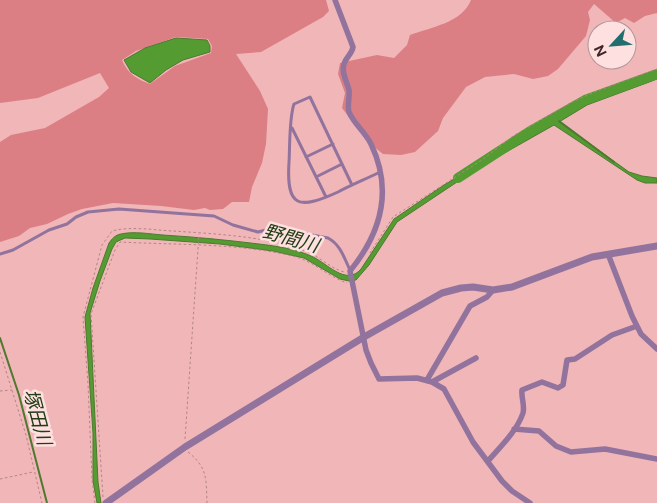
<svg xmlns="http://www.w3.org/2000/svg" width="657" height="503" font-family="'Public Sans','Noto Sans JP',sans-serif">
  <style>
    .green { fill: #dc7f84; fill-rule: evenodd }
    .water { fill: #549c32; stroke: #4e792f }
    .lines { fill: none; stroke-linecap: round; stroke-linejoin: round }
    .stream { stroke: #4e792f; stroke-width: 2 }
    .river { stroke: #549c32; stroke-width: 10 }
    .path { stroke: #b38587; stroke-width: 1; stroke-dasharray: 2.5 2.5; stroke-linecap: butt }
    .service { stroke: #92739d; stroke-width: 3 }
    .minor { stroke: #92739d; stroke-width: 5.5 }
    .tertiary { stroke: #92739d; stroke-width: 7 }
    .labels { text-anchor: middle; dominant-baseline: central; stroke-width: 5; stroke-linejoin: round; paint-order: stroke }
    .water-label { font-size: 19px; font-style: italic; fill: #213e14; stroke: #fee0e0 }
  </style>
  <rect width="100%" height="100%" fill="#f0b6b8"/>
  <path class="green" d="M0 0H326L329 11 323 17 261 52 236 54 260 91 268 109 266 144 262 163 252 187 249 202H232L223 209 210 210 205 208 194 210 161 206 113 203 82 209 68 214 47 224 30 228 19 236 0 242V142L11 135 45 128 99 97 109 88 100 73 38 98 0 103ZM176 37 208 39 212 46 211 53 175 66 150 84C138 80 127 73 122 60L136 51Z
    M471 0H657V13L645 16 634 23 625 18 616 23 594 4 588 12 590 20 586 36 558 69 548 76 533 79 514 74 485 77 466 87 443 118 438 131 415 152 401 155 383 154 368 142 342 108 345 93 338 74 340 63 377 55 394 58 407 45 410 35C431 27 462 23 471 0Z"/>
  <path class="water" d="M176 38 207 40 210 46V52L183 60 166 70 150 83 131 72 124 60 145 48Z
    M657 75V79L652 81 587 105 559 122 629 172 642 176 657 178V183H645L637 180 554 125 478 168 397 222 369 265 356 280 349 281 340 279 304 258 273 251 220 244 150 239 125 238 116 242 112 249 100 281 90 313 98 482 101 503H97L93 481V433L85 317 93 288 109 243C112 239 115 235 121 234 134 231 150 234 163 235 195 237 227 240 259 244 276 246 295 249 311 256 326 262 346 287 361 269L394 219 444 185 586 101Z"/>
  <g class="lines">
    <path class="stream" d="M555 118 614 162
      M0 338 19 395 47 503"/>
    <path class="river" d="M458 178 532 130 585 100 657 74"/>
    <path class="path" d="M370 253 393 217 482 160 513 136 572 102 597 91 657 69
      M0 352 26 435 42 503
      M0 391 12 390
      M185 439 199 234
      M188 452C208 468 206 479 207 503
      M0 479 33 472
      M103 497 91 314 115 250 120 242C175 245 243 243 296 257 314 262 329 277 347 283
      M95 503 92 479 88 384 83 317 102 245 112 231C131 226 153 230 173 231 216 234 267 236 308 252 321 258 330 268 344 272"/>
    <path class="service" d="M292 128 326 197
      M306 157 333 144
      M316 177 342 164
      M352 185 310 97 294 104C289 119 290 145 289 162 286 208 299 210 338 192 351 185 366 179 380 172
      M0 254 13 250 49 230 67 224 76 217 88 212 119 209 214 216 233 225 258 232 274 228 328 238C341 245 344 258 350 270"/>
    <path class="minor" d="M335 0 353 47C352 54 346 57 344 64 341 72 347 82 349 90 350 97 347 106 349 112 354 124 365 132 371 144 393 190 381 233 350 271L366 350 371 363 379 379 417 378 432 382 444 389 473 442 502 481 512 491 530 503
      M608 254 632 316 641 334 657 349
      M427 380 470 306 487 297 493 290
      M432 382 476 358
      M514 429 539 431 556 446 571 452 605 449 657 459
      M488 461C500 447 517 431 523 413 525 405 521 398 522 390L542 382 558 388 563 385 567 360 575 359 612 335 637 326"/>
    <path class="tertiary" d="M106 503 185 447 364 337 442 293 461 288 473 287 493 290 512 287 592 257 657 246"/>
  </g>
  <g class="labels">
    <g class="water-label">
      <text transform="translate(291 238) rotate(16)">野間川</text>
      <text transform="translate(38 417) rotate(75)">塚田川</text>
    </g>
  </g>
  <g transform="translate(612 45) rotate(244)"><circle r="24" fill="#fee0e0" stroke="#b29697"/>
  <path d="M0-4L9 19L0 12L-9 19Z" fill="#226e6f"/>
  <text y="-8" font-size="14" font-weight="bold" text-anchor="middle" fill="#3f2829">N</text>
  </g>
</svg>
